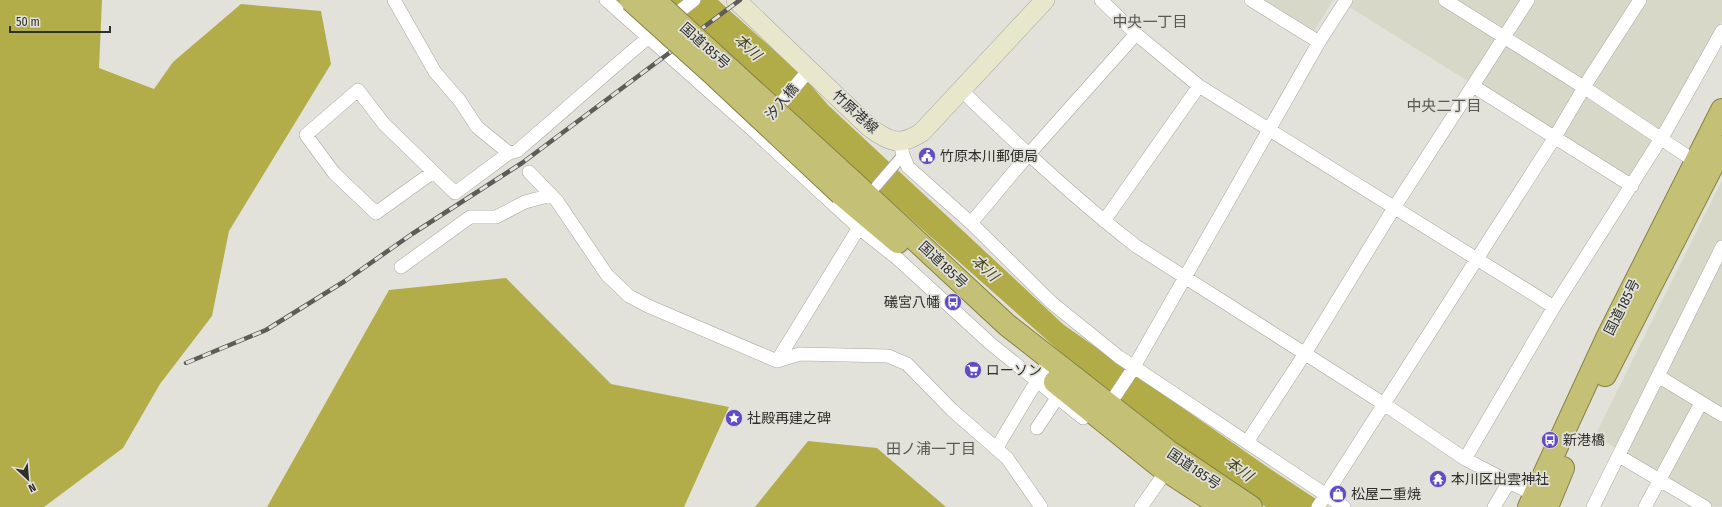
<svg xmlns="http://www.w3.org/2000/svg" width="1722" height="507" font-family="'Fira Sans Condensed','Noto Sans JP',sans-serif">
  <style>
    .built { fill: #d8d8c9 }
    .forest { fill: #b3ad49 }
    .water { fill: #b2ac48 }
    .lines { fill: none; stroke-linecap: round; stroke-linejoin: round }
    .pedestrian-casing { stroke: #a8a8a1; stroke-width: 12 }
    .minor-casing { stroke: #a8a8a1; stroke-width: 14 }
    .secondary-casing { stroke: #a8a8a1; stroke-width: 20 }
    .trunk-casing { stroke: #868245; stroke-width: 24 }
    .pedestrian { stroke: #fff; stroke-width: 10 }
    .minor { stroke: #fff; stroke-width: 13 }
    .secondary { stroke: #e9e7cb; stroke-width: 19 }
    .trunk { stroke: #c4c076; stroke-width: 22 }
    .rail-casing { stroke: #5c5c58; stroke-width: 4.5 }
    .rail { stroke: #e2e2db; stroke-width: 3; stroke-dasharray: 9; stroke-linecap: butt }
    .trunk-bridge-casing { stroke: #868245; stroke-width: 24; stroke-linecap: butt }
    .trunk-bridge { stroke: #c4c076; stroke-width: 22 }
    .labels { text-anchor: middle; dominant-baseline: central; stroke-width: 3.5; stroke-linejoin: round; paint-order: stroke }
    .street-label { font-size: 14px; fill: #2e2e2b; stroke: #e2e2db }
    .poi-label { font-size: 14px; fill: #2e2e2b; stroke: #e2e2db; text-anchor: start }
    .neighbourhood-label { font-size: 15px; fill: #585852; stroke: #e2e2db }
    .water-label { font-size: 15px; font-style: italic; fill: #47451b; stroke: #e2e2db }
  </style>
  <rect width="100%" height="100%" fill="#e2e2db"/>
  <path class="built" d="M1258 0H1333L1311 36Z
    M1338 0H1722V21L1634 185Z
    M1722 180V506L1716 507 1595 436Z"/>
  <path class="forest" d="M0 0H102L99 68 154 89 173 62 241 4 321 11 331 64 229 231 212 316 160 384 123 448 44 507H0Z
    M506 278 611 384 729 407 684 507H267L389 290Z
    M808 441 877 448 946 507H755Z"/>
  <path class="water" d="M616 0H718L803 76 828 105 1064 325 1266 466 1328 507H1266L1220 477 1066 357 859 173 836 200Z"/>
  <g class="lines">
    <defs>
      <path id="pedestrian" d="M873 190 903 155"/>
      <path id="minor" d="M394 0 435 72 460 101 477 127 509 153 517 151C576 101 633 48 694 0
        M606 0 756 133 809 70
        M1101 0 1136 34 1199 86 1554 307
        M1251 0 1319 42
        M1445 0 1585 88 1696 162
        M1473 86 1632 186
        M961 90C1017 144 1074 198 1136 246L1384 404 1465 459 1540 498
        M756 133 859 228 898 259 991 344 1083 418
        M900 142 903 155 908 167 971 223 1052 303 1088 332 1119 357 1344 507
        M433 172 376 213 334 173 306 135 358 90 384 124 452 190 455 193 509 153
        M529 172 557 201 607 275 629 296 648 306 777 361 800 354 888 356 907 364 952 410 1007 458 1041 507
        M1104 221 1199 86
        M971 223 1028 155 1136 34
        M401 267 470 217H496L525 202 551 195
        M777 361 863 221
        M1658 376 1722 415
        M1105 411 1131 372 1319 42 1346 0
        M1037 428 1057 398
        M1247 442 1304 355 1394 208 1528 0
        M996 449 1050 359
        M1619 456 1705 507
        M1465 459 1554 307 1667 129 1722 31
        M1141 507 1167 470
        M1318 507 1555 137 1589 79 1640 0
        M1494 507 1509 482
        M1593 507 1722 247
        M1645 507 1701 403"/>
      <path id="secondary" d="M736 0 869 127C889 142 900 147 922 132L1045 0"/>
      <path id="trunk" d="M852 181 1007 325 1168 451 1251 507
        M841 194 898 242
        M1605 375 1722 147
        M1055 382 1158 465 1222 507
        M1529 507 1607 338 1722 110
        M1547 507 1563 468"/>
    </defs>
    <use href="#pedestrian" class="pedestrian-casing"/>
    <use href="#minor" class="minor-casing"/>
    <use href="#secondary" class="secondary-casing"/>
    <use href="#trunk" class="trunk-casing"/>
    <use href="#pedestrian" class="pedestrian"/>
    <use href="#minor" class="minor"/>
    <use href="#secondary" class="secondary"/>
    <use href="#trunk" class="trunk"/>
    <defs>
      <path id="rail" d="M186 363 266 330 345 281 412 234 522 163 740 0"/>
    </defs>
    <use href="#rail" class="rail-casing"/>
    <use href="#rail" class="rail"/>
    <defs>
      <path id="trunk-bridge" d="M631 0 712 73 841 194
        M654 0 852 181"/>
    </defs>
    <use href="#trunk-bridge" class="trunk-bridge-casing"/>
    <use href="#trunk-bridge" class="trunk-bridge"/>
  </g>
  <defs>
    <symbol id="civic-disc" viewBox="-11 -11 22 22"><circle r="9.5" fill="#614cc5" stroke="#e2e2db"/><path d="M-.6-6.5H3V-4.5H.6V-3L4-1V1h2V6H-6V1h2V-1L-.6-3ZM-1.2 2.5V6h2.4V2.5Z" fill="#fff"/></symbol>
    <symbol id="bus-disc" viewBox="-11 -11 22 22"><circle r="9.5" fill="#614cc5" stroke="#e2e2db"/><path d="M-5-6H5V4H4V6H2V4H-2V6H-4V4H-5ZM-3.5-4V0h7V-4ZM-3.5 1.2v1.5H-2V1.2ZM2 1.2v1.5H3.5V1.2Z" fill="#fff"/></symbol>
    <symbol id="supermarket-disc" viewBox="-11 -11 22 22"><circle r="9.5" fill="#614cc5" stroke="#e2e2db"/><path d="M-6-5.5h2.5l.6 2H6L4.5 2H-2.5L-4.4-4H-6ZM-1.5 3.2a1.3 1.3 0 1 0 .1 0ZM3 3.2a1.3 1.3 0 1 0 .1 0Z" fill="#fff"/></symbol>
    <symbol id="sight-disc" viewBox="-11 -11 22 22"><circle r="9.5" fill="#614cc5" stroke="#e2e2db"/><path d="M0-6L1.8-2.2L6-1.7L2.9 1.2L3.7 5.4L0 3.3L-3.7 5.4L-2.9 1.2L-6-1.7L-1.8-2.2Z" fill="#fff"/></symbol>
    <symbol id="temple-disc" viewBox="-11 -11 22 22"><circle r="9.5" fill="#614cc5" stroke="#e2e2db"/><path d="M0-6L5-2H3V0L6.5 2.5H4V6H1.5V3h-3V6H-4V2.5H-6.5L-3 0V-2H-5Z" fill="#fff"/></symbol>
    <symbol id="shop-disc" viewBox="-11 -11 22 22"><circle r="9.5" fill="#614cc5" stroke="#e2e2db"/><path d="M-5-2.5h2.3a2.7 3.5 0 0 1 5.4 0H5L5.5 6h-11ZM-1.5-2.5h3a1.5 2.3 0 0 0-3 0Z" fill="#fff"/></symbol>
  </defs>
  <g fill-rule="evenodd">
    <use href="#civic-disc" x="917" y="146" width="20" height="20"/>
    <use href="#bus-disc" x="943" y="292" width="20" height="20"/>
    <use href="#supermarket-disc" x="963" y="360" width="20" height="20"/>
    <use href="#sight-disc" x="724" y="408" width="20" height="20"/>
    <use href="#bus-disc" x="1540" y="430" width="20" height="20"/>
    <use href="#temple-disc" x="1428" y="469" width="20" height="20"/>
    <use href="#shop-disc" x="1328" y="484" width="20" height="20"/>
  </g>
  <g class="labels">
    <g class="street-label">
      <text transform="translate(705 46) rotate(42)">国道185号</text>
      <text transform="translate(782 102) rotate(-50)">汐入橋</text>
      <text transform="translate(855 112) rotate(42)">竹原港線</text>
      <text transform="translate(943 265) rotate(43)">国道185号</text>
      <text transform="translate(1622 307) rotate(-63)">国道185号</text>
      <text transform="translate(1194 469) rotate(34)">国道185号</text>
    </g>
    <g class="poi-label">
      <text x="940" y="156">竹原本川郵便局</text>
      <text x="940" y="302" text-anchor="end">礒宮八幡</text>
      <text x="986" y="370">ローソン</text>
      <text x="747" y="418">社殿再建之碑</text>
      <text x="1563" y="440">新港橋</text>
      <text x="1451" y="479">本川区出雲神社</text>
      <text x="1351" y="494">松屋二重焼</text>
    </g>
    <g class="neighbourhood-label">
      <text x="1150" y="22">中央一丁目</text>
      <text x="1444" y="106">中央二丁目</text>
      <text x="931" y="449">田ノ浦一丁目</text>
    </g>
    <g class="water-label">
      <text transform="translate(748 47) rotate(43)">本川</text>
      <text transform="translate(985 268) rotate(43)">本川</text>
      <text transform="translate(1239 469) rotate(36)">本川</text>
    </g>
  </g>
  <g transform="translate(28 479) rotate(154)" stroke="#e2e2db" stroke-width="3" paint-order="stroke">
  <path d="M0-3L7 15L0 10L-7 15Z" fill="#2e2e2b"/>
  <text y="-6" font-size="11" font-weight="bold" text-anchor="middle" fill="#2e2e2b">N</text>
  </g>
  <path d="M10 26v6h100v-6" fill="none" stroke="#2e2e2b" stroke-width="2"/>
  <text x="16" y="26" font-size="12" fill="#2e2e2b" stroke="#e2e2db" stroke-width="3" paint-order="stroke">50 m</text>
</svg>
